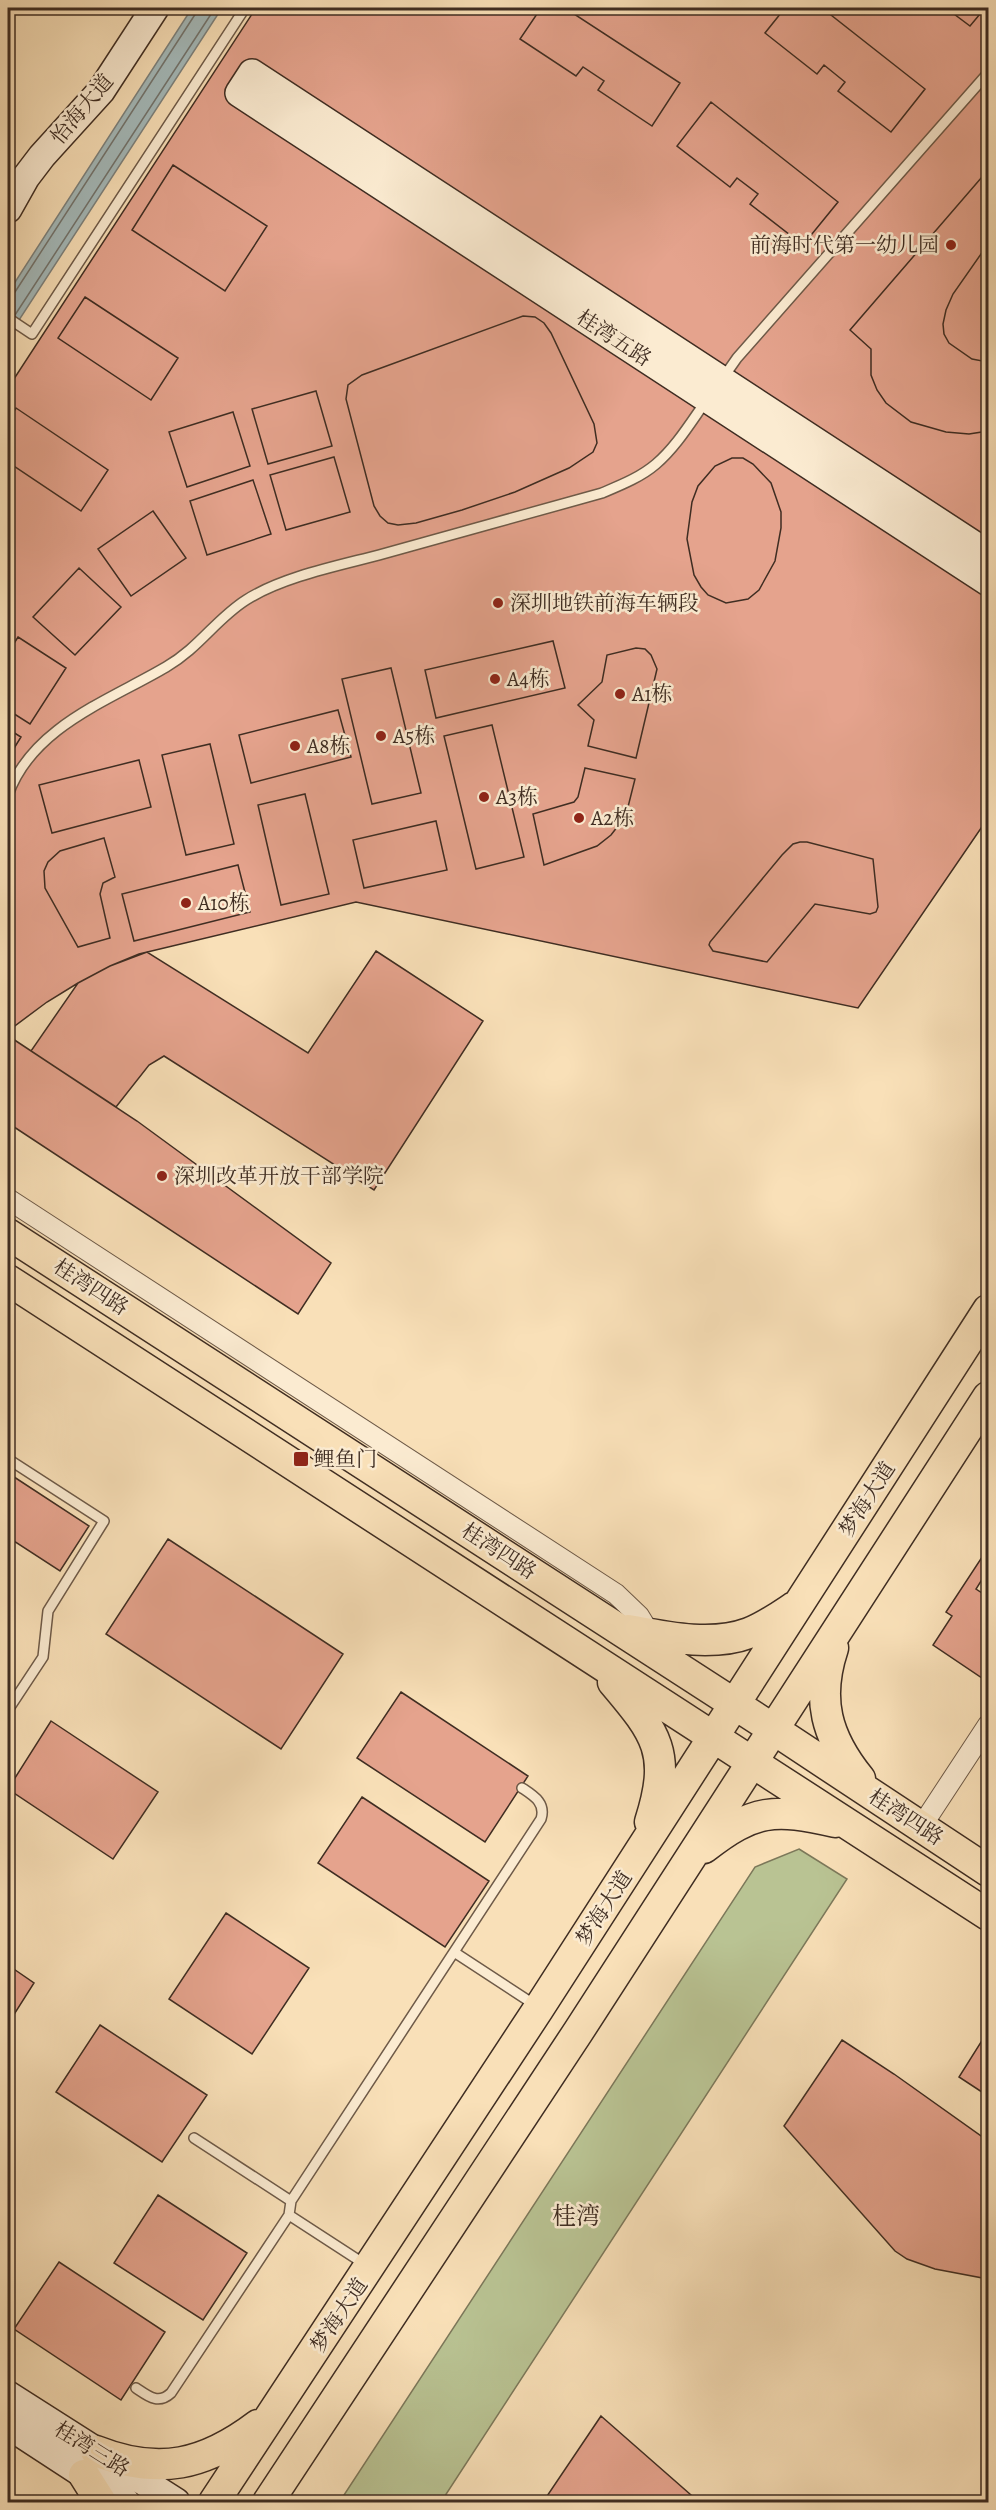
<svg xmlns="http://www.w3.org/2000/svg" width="996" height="2510" font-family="Alegreya,'Noto Serif SC',serif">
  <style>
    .green { fill: #b9c393; stroke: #7c785a; stroke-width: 1.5 }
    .water { fill: #a4babb; stroke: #7c827e; stroke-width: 1.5 }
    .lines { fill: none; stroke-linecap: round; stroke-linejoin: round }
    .shore { stroke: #72746e; stroke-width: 1.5 }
    .building { fill: #e5a38d; stroke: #3f2d22; stroke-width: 1.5 }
    .lane-casing { stroke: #6e5a48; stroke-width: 12 }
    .street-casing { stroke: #6e5a48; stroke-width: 22 }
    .secondary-casing { stroke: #3f2d22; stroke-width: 30 }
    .primary-casing { stroke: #3f2d22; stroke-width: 33 }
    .lane { stroke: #fbebd1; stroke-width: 9 }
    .street { stroke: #fbebd1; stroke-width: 20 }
    .secondary { stroke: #fbebd1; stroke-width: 27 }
    .primary { stroke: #f9e0b8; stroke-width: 30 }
    .poi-dot { fill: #8f2418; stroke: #fbebd1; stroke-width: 2 }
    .labels { text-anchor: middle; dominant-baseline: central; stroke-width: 5; stroke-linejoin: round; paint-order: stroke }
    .street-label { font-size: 21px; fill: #3f2d22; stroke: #fbebd1 }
    .poi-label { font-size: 21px; fill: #3f2d22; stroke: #fbebd1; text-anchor: start }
    .quarter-label { font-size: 24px; fill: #3f2d22; stroke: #fbebd1 }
  </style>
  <rect width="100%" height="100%" fill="#f9e0b8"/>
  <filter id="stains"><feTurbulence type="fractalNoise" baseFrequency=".00333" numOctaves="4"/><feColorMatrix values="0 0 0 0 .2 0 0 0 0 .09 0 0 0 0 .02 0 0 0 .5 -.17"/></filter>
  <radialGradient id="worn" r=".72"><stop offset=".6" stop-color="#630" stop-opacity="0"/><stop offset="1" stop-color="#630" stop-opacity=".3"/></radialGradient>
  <path class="green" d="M799 1849 847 1879 441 2502H344V2495L755 1867Z"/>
  <path class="water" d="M192 8H222L8 337V293Z"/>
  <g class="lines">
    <path class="shore" d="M8 295 15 292 196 13 197 8
      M15 315 215 8"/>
  </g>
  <path class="building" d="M256 8H988V818L858 1008 356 902 139 954 110 966 78 983 47 1002 8 1031V388Z
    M541 8H565L680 83 652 126 598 90 604 81 583 67 576 76 520 39Z
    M785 8H822L925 89 891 132 838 91 845 82 824 65 817 74 765 33Z
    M946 8H985L970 26Z
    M711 102 838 202 803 245 750 204 758 194 737 178 730 187 677 146Z
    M173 165 267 226 225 291 132 230Z
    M988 170V244L953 294 946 310 943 324 944 334 949 343 972 359 988 362V431L969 434 946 432 911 422 886 403 877 390 871 375V349L850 330Z
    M85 297 178 358 151 400 58 338Z
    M523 316 535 317 544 323 551 333 594 424 597 443 593 452 569 468 515 492 462 510 416 523 398 525 388 523 380 516 374 506 346 399 348 385 362 375Z
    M316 391 332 446 268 464 252 409Z
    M16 408 108 470 81 511 8 462V421Z
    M233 412 250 466 187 487 169 432Z
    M334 457 350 512 286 530 270 475Z
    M732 458H743L753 464 771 483 781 512V528L775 561 759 590 748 599 726 603 708 595 701 587 694 575 687 539 692 502 698 486 715 466Z
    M253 480 271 534 207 555 190 501Z
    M153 511 186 558 131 596 98 549Z
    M79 568 121 607 75 655 33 617Z
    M18 637 66 668 30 724 8 710V653Z
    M553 641 565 688 436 718 425 670Z
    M636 648 645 649 651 655 657 669 636 758 588 746 594 720 578 705 602 682 607 655Z
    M391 668 421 793 372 804 342 679Z
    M338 710 351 757 251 783 239 735Z
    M492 725 524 857 476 869 444 736Z
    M8 729 21 737 8 758Z
    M210 744 234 844 186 855 162 755Z
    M139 760 151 807 52 833 39 785Z
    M585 768 635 779 628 807 621 822 611 835 597 846 544 865 533 814 574 802 578 797Z
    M305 794 329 894 281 905 258 805Z
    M436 821 447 870 364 888 353 840Z
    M104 838 115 877 103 883 100 894 110 938 78 947 45 888 44 871 48 862 60 851Z
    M800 842H807L873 859 878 907 876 912 870 914 815 904 767 962 713 951 709 945 710 942 782 855 793 844Z
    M238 865 250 912 134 941 122 894Z
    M376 951 483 1021 374 1190 164 1056 149 1065 116 1107 31 1051 78 983 110 966 147 952 308 1053Z
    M10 1037 137 1121 331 1263 298 1314 8 1123V1041Z
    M8 1473 89 1526 60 1571 14 1541 8 1550Z
    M168 1539 343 1654 281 1749 106 1634Z
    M988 1548V1570L976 1589 988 1597V1682L933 1645 952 1616 946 1612Z
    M401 1692 528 1776 485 1842 357 1758Z
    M51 1721 158 1792 113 1859 8 1789Z
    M362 1797 489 1881 445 1947 318 1863Z
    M226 1913 309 1968 252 2054 169 1999Z
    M8 1965 34 1983 8 2024Z
    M100 2025 207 2095 162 2162 56 2092Z
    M988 2031V2096L959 2077Z
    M842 2040 894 2074 988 2141V2279L935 2269 907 2259 895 2251 784 2126Z
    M158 2195 247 2253 203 2320 114 2263Z
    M59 2262 165 2332 121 2400 14 2329Z
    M601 2416 699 2502H543Z"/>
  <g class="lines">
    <defs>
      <path id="lane" d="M8 318 32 334 245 8
        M723 378 737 358 988 73
        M8 795C32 727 108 701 166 667 199 648 216 619 246 600 282 577 337 566 379 555 453 534 528 514 602 493 621 485 641 477 656 464 676 447 691 422 706 401
        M8 1459 104 1521 48 1611 43 1657 8 1710
        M454 1952 535 2005
        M194 2138 291 2201
        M289 2215 366 2265
        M136 2388C148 2396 158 2405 171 2393L289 2215 291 2201 541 1819C546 1803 534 1796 522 1788"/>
      <path id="street" d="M8 1199 616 1594 639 1616 653 1639
        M921 1827 988 1725"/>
      <path id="secondary" d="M8 209 26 177 42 156 101 91 155 8
        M988 554 252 73 239 93 988 582
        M8 2395 176 2502
        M8 2425 126 2502"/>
      <path id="primary" d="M8 1234 773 1729 988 1871
        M8 1280 988 1915
        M628 1630C666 1637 712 1647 749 1633 765 1627 779 1617 794 1607
        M833 1648C816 1699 826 1737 860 1779
        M613 1682C657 1734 672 1753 650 1822
        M704 1848C754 1809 774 1808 835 1822
        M96 2451C159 2476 205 2465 258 2425
        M84 2475 101 2502
        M214 2502 539 2008 988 1310
        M268 2502 578 2032 988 1397"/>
    </defs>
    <use href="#lane" class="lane-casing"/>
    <use href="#street" class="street-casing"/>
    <use href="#secondary" class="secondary-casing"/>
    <use href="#primary" class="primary-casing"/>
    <use href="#lane" class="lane"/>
    <use href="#street" class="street"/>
    <use href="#secondary" class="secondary"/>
    <use href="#primary" class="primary"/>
  </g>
  <g class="poi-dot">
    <circle cx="951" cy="245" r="6"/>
    <circle cx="498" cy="603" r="6"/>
    <circle cx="495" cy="679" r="6"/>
    <circle cx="620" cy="694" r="6"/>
    <circle cx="381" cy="736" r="6"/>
    <circle cx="295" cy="746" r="6"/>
    <circle cx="484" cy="797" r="6"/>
    <circle cx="579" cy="818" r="6"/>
    <circle cx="186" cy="903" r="6"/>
    <circle cx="162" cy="1176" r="6"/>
    <rect x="293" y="1451" width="16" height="16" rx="3"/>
  </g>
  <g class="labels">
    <g class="street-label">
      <text transform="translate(82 109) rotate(-50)">怡海大道</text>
      <text transform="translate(614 338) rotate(33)">桂湾五路</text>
      <text transform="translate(91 1287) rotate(33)">桂湾四路</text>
      <text transform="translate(867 1499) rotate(-57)">梦海大道</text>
      <text transform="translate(499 1551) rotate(33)">桂湾四路</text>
      <text transform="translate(906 1817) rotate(33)">桂湾四路</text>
      <text transform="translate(604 1908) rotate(-57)">梦海大道</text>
      <text transform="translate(339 2315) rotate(-56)">梦海大道</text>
      <text transform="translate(92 2449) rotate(32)">桂湾三路</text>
    </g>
    <g class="poi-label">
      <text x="939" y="245" text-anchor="end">前海时代第一幼儿园</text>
      <text x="510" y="603">深圳地铁前海车辆段</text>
      <text x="507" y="679">A4栋</text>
      <text x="632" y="694">A1栋</text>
      <text x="393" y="736">A5栋</text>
      <text x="307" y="746">A8栋</text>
      <text x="496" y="797">A3栋</text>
      <text x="591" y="818">A2栋</text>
      <text x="198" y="903">A10栋</text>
      <text x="174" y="1176">深圳改革开放干部学院</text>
      <text x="314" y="1459">鲤鱼门</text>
    </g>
    <g class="quarter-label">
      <text x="576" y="2216">桂湾</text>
    </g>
  </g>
  <rect width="996" height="2510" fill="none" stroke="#f9e0b8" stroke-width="30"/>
  <rect x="9" y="9" width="978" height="2492" fill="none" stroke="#3f2d22" stroke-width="3"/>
  <rect x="15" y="15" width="966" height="2480" fill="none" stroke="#3f2d22" stroke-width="1.5"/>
  <rect width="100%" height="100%" filter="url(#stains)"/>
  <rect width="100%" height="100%" fill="url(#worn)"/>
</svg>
